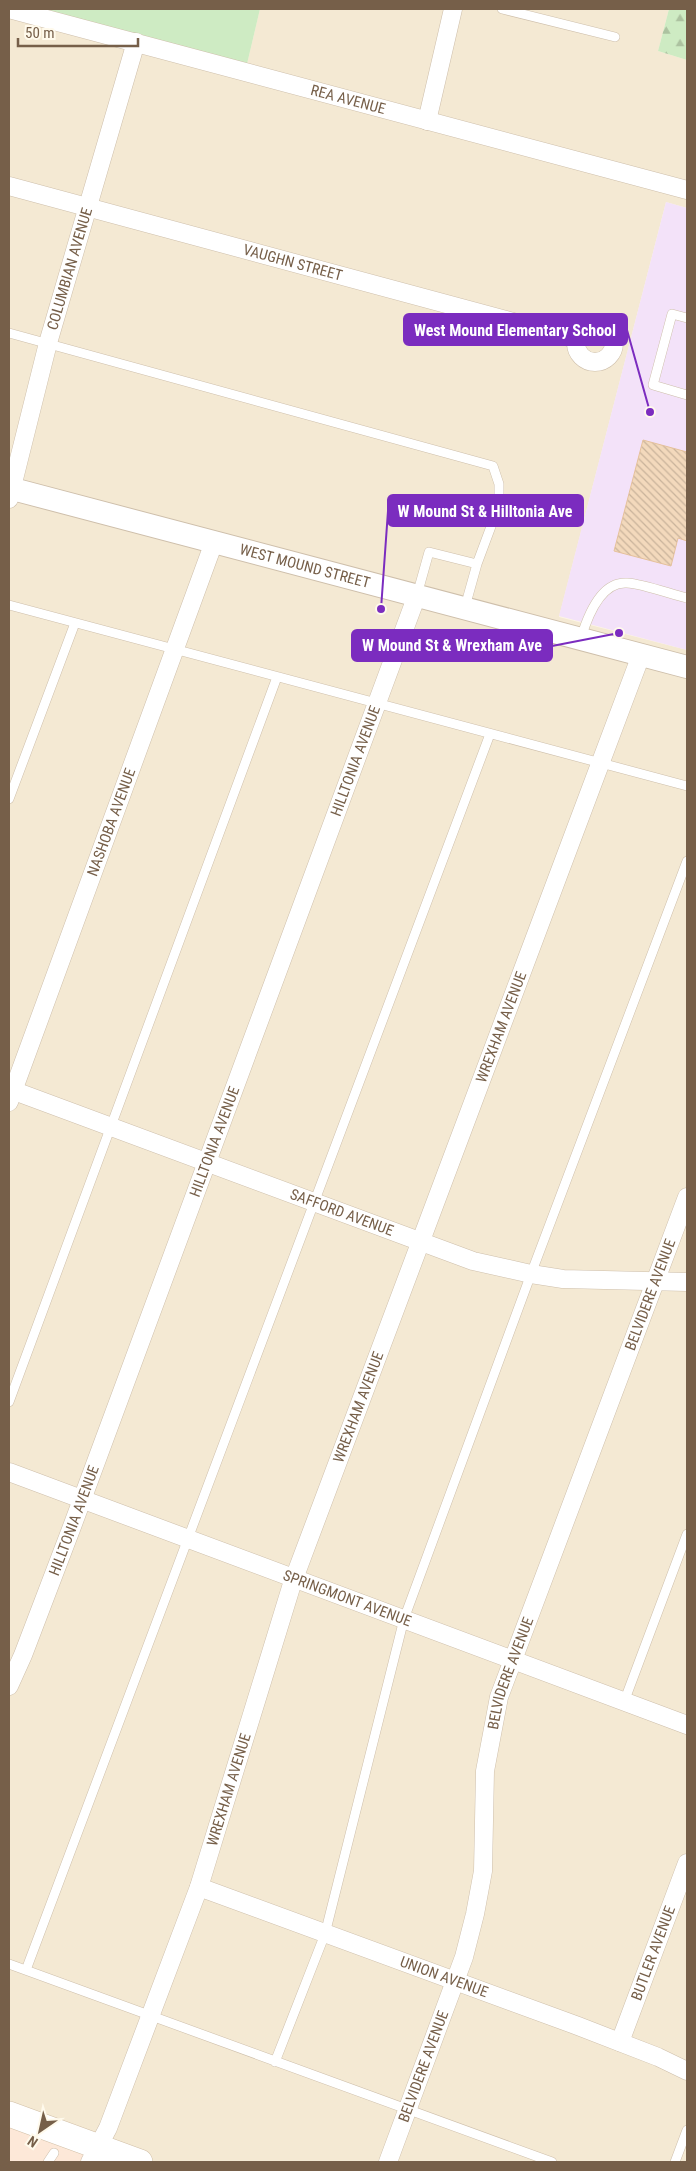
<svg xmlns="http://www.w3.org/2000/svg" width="696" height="2171" font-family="'Roboto Condensed',sans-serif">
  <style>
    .residential { fill: #f4e9d3 }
    .commercial { fill: #fde8d8 }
    .education { fill: #f3e2f9 }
    .green { fill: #ceebc3 }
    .forest { fill: url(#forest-firs) }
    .building { fill: url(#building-back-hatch); stroke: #e5c19c }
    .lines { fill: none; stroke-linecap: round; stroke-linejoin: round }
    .service-casing { stroke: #cebfab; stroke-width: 10 }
    .minor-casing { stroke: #cebfab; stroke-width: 19 }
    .tertiary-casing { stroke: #cebfab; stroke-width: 24 }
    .secondary-casing { stroke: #d2c0a8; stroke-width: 26 }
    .service { stroke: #fff; stroke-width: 9 }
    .minor { stroke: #fff; stroke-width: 18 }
    .tertiary { stroke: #fff; stroke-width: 22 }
    .secondary { stroke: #fff; stroke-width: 25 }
    .labels { text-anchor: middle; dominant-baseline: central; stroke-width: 5; stroke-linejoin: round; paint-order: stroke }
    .street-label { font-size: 15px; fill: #765f49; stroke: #fffaec }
    .leader { fill: none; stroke: #7b2cbf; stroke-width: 2 }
    .callout-dot { fill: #7b2cbf; stroke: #fffaec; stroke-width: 2 }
    .callout { fill: #7b2cbf; stroke: #7b2cbf; stroke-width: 2 }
    .callout-label { font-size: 16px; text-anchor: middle; font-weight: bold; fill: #fff }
  </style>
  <defs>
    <pattern id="forest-firs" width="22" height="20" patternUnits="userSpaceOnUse" patternTransform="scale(1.25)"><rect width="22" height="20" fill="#ceebc3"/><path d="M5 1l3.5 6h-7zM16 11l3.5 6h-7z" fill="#acc2a0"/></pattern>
    <pattern id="building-back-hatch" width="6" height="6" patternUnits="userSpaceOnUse" patternTransform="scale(1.25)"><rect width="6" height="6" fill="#f3d9bc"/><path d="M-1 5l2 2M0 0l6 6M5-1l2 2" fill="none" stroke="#c9b39b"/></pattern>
  </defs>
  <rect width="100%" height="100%" fill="#fdf6e5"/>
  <path class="residential" d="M9 9 247 64 260 9H669L658 51 687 60V208L666 202 559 617 687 650V2162H136L9 2115Z"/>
  <path class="commercial" d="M9 2115 136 2162H9Z"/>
  <path class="education" d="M666 202 687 208V650L559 616Z"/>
  <path class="green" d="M41 9H260L247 64Z"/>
  <path class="forest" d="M669 9H687V60L658 51Z"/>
  <path class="building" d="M643 440 687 452V541L678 538 671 566 614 551Z"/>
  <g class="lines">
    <defs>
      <path id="service" d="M502 9 615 37
        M687 318 672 314 653 385 687 395
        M9 333 493 466 499 484V505L477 564 465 607
        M417 595 429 552 477 564
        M9 605 687 786
        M581 638C587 618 600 581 627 583 644 584 670 594 687 598
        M9 799 75 623
        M9 1402 277 677
        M624 1702 687 1534
        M9 1964 552 2162
        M26 1970 490 734
        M275 2062 325 1934 404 1619 531 1274 687 861
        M48 2162 54 2153
        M675 2162 687 2130"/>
      <g id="minor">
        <path id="s1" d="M9 9 687 190"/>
        <path d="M427 121 453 9"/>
        <path id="s2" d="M9 186 576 339"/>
        <circle cx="595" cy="343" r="19"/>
        <path id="s3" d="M9 499 48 343 136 42"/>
        <path id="s4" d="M9 1089 473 1261 531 1274 563 1279 687 1282"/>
        <path id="s5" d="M9 1102 214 542"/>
        <path id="s6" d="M9 1472 687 1725"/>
        <path id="s7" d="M9 1686 23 1655 73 1524 417 595"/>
        <path id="s8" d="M199 1887 578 2026 658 2057 687 2071"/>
        <path id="s9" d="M620 2042 687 1863"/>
        <path id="s10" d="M90 2162 108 2128 199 1887 292 1584 641 655"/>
        <path id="s11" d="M388 2162 464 1957 475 1914 483 1871 485 1771 499 1697 687 1197"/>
      </g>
      <g id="tertiary">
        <path id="s12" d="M9 488 687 667"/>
      </g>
      <path id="secondary" d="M9 2114 140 2162"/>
    </defs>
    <use href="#service" class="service-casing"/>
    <use href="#minor" class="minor-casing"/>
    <use href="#tertiary" class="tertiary-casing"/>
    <use href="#secondary" class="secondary-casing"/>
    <use href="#service" class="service"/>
    <use href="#minor" class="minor"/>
    <use href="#tertiary" class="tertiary"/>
    <use href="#secondary" class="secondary"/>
  </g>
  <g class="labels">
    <g class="street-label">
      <text stroke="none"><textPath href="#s1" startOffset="351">REA AVENUE</textPath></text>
      <text stroke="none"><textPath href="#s2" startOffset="294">VAUGHN STREET</textPath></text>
      <text stroke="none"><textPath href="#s3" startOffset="238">COLUMBIAN AVENUE</textPath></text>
      <text stroke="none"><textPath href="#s12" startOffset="306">WEST MOUND STREET</textPath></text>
      <text stroke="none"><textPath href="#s7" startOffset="988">HILLTONIA AVENUE</textPath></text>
      <text stroke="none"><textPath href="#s5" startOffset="298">NASHOBA AVENUE</textPath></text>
      <text stroke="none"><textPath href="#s10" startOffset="1208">WREXHAM AVENUE</textPath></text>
      <text stroke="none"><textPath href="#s7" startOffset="582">HILLTONIA AVENUE</textPath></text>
      <text stroke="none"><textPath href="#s4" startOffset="355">SAFFORD AVENUE</textPath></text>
      <text stroke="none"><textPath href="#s11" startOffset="912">BELVIDERE AVENUE</textPath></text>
      <text stroke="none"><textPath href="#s10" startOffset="802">WREXHAM AVENUE</textPath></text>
      <text stroke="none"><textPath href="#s7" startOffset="178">HILLTONIA AVENUE</textPath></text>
      <text stroke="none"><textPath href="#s6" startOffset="361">SPRINGMONT AVENUE</textPath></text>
      <text stroke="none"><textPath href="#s11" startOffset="508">BELVIDERE AVENUE</textPath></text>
      <text stroke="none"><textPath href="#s10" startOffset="398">WREXHAM AVENUE</textPath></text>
      <text stroke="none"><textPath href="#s9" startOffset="95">BUTLER AVENUE</textPath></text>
      <text stroke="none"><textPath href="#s8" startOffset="261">UNION AVENUE</textPath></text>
      <text stroke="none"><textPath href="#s11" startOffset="102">BELVIDERE AVENUE</textPath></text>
    </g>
  </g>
  <path class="leader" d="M650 412L627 330M381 609L388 511M619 633L552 646"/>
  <g class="callout-dot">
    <circle cx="650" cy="412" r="5"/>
    <circle cx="381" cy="609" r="5"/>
    <circle cx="619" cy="633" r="5"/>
  </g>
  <g class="callout">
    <rect x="404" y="314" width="223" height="31" rx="5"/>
    <rect x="388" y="495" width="195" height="31" rx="5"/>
    <rect x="352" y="630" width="200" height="31" rx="5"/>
  </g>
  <g class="callout-label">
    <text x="515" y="336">West Mound Elementary School</text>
    <text x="485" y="517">W Mound St &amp; Hilltonia Ave</text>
    <text x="452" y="651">W Mound St &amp; Wrexham Ave</text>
  </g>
  <rect width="696" height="2171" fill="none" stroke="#765f49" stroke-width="20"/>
  <g transform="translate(40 2131) rotate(214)" stroke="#fffaec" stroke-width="4" paint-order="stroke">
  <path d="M0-4L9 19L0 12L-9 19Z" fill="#765f49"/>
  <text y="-8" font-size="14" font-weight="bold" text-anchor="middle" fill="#765f49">N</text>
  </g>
  <path d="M18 38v8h120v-8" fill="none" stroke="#765f49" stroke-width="2.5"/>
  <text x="25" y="38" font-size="15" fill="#765f49" stroke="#fffaec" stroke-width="4" paint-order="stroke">50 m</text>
</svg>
